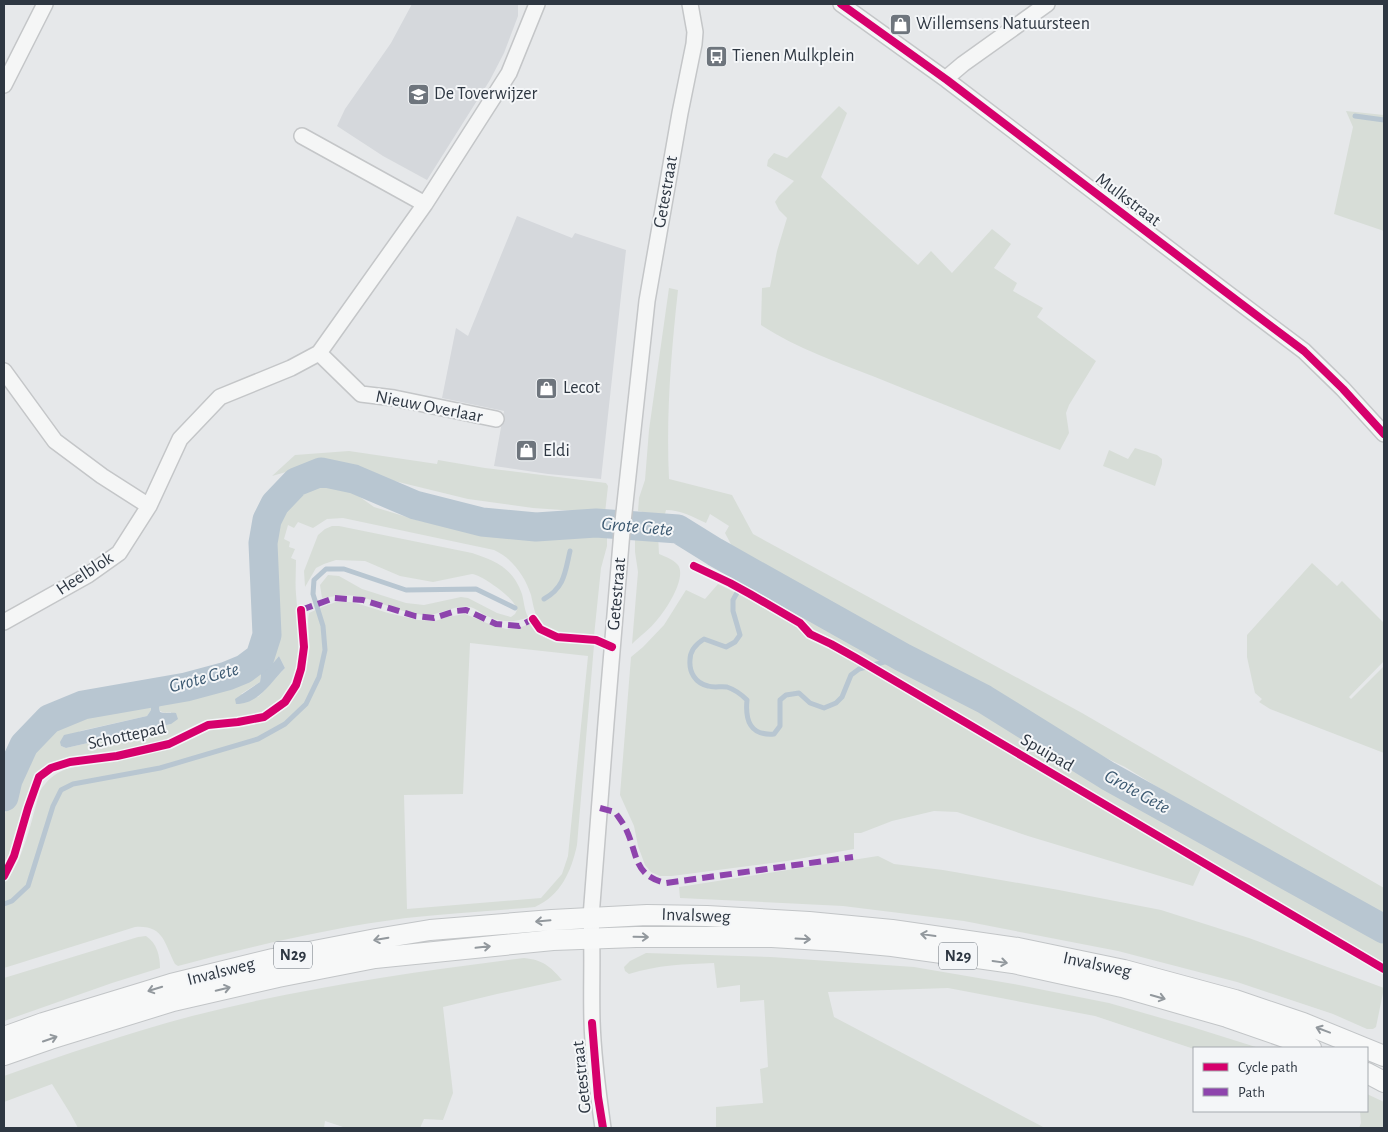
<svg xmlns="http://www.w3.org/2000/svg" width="1388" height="1132" font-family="'Alegreya Sans',sans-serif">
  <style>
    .built { fill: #d5d8dc }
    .green { fill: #d7ddd7; fill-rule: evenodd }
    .water { fill: #b8c6d1 }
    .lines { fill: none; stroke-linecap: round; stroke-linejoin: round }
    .stream { stroke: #b8c6d1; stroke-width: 5 }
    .river { stroke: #b8c6d1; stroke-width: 29 }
    .minor-casing { stroke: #c4c6c8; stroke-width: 18 }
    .major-casing { stroke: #c2c5c7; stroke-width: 22 }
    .minor { stroke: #f5f6f6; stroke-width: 15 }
    .major { stroke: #f7f8f8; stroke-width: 20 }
    .quiet { stroke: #8e44ad; stroke-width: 6; stroke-dasharray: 12 6; stroke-linecap: butt }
    .cycleway-casing { stroke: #f4f6f8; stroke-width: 11 }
    .cycleway { stroke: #d6006c; stroke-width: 8 }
    .oneway { stroke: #92989d }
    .labels { text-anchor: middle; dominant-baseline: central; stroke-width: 4; stroke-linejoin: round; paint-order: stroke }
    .shield { fill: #f4f6f8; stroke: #697079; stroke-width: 1 }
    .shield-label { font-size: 16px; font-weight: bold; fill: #2e3742 }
    .poi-label { font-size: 18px; fill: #2e3742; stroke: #f4f6f8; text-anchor: start }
    .street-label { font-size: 18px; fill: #2e3742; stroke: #f4f6f8 }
    .water-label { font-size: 19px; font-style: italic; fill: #3c5971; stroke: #f4f6f8 }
  </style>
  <rect width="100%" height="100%" fill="#e6e8ea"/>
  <path class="built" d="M412 4H518V16L504 53 490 80 427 180 383 156 337 126 345 109 391 43Z
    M517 216 572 238 575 233 626 250 601 479 548 474 494 466 504 411 442 398 456 328 468 336Z"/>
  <path class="green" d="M839 106 847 113 821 177 918 265 931 251 952 273 992 229 1011 244 994 268 1017 283 1013 291 1043 308 1037 317 1096 361 1069 405 1066 413 1069 433 1060 450C998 426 937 402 875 377 837 362 796 348 761 325L762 288 770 287 777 251 787 218 779 210 775 202 779 196 794 181 767 166 768 160 774 153 787 158Z
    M1346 111 1384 115V231L1334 214 1353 127Z
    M669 288 678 290C671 353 666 416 669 479L732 495 753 534 1082 713 1384 888V922L1293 870 1125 767 1079 745 1013 705 945 668 806 588 739 555 735 552 725 533 729 526 710 514 706 523C693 517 681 510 666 510L664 518 643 516V512L638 511 639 498 645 480 649 430Z
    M1135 448 1157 455 1162 459V464L1155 486 1103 466 1109 450 1128 459Z
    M349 451 437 464 438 460 485 468 606 483 608 486 605 513 533 508 468 499 382 478 331 463 314 464 272 476 295 455Z
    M319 483 333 484 350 490 374 507 420 521 513 538V533L568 537 582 530 591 528 603 530 607 537V546L601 568 594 636C582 635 558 636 548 629 535 621 534 608 531 595 525 576 512 558 494 550L343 518 327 519 313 528 298 522 294 528 288 525 284 539 290 542 289 547 295 549 291 558 296 560C296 571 295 583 296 594 299 635 311 686 266 710 249 719 229 717 210 720 197 723 185 733 173 738 151 745 129 749 106 753 91 756 48 762 38 773 33 779 31 787 29 794 23 812 19 830 13 848 11 856 7 862 4 869V816L24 765 40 740 50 729 57 724 73 718 143 700 151 702V710L147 716 80 731 61 746 66 748 171 724V712L165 713 160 711 159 708 160 704 171 699 216 689 257 670 260 671 261 675 260 682 241 694 258 697 285 668 279 656 274 662 271 664 266 661V658C278 644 280 620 277 602 275 591 270 580 270 568 270 536 280 486 319 483Z
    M332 526H339L472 553C496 561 513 568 522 594 524 601 524 609 528 617 512 624 498 622 483 614 479 611 474 608 470 607 455 604 439 616 424 615 401 613 379 601 357 596 345 594 334 596 322 598L320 585 328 575 339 576 362 589 406 603 424 605 461 597 468 598 497 613 511 617 515 614 517 610C516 607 515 605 513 602 507 594 482 575 472 574L433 582 400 576 365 561 336 560 324 564 316 568 305 587 304 571 318 535 325 529Z
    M642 533 658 534 659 554C666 557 673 559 678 565 687 578 666 610 657 620 650 629 640 636 632 644L638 572 635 552V538H641Z
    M1312 563 1337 586 1342 581 1384 623V661L1349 697 1351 699 1384 666V753L1270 709 1259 702 1262 699 1255 693 1252 680 1247 657V635Z
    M731 567 734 568 860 640 884 658 1163 813 1347 921 1384 940V963L962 716 822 637 770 602 726 576Z
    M718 584C772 610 823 644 875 674 984 738 1093 801 1202 866L1193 886 1028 836 957 812 934 811 892 821 861 833H854V849L787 861 672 876H660L651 872 645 865 638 846 634 826 620 795 631 657 643 647 664 625 686 590 705 599Z
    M336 602H350L359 604 388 613 418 620 435 621 447 617 465 614 494 626 507 629 519 628 531 623C534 627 538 632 542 635 556 645 578 643 594 645L577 845C571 872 561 895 535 907 492 911 449 913 406 918 329 928 253 946 178 966L175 964C164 943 164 925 135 927L4 968V883C22 866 33 815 40 791 47 780 54 774 66 769L158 751 178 744 215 728 238 726 260 721 288 705 298 688 305 671 309 646 308 620 309 613 322 607ZM470 643 588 656 568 856 562 874 541 898 407 909 404 795 463 794Z
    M878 856 894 864 943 870 1059 890 1161 910 1249 938 1384 988 1376 1027 1373 1029H1367L1333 1014 1237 982 1118 951 964 921 843 906 680 898 679 887Z
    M146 936C157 943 160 956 160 968L112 983 4 1021V978L138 937Z
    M646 953 771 957 914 967 1019 985 1109 1003 1189 1026 1259 1048 1194 1049 1095 1016 948 988 828 992 834 1017 1045 1128H716V1107L763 1103 760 1069 768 1067 764 1000 740 1002V985L717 988 714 963C685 964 657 965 629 974L625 971 624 967 630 961Z
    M524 958C543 960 550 966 562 980L497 994 443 1007 453 1093 443 1120 424 1119 420 1128H346L325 1121 324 1128H78L70 1113 52 1084 4 1102V1076C66 1054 128 1033 192 1016 301 988 413 972 524 958Z
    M1367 1094 1384 1102V1128H1359L1361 1123 1360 1111H1367Z"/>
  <path class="water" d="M279 656 285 668C270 683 259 704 236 704L235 699 260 682 261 675 260 671 257 670 266 658 267 661 271 664 274 662Z
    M151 702 160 704 159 708 160 712C166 714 171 712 176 713L178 719 171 724 66 748 61 746 60 742 64 735 147 716 151 710Z"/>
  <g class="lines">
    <path class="stream" d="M1355 116 1384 120
      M570 525 571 535
      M655 527V517
      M749 571 733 600V611L740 635 735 642 726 647 704 639C696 644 690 650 690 660 689 672 695 683 708 686 714 688 721 686 727 687 736 690 741 694 747 700 745 720 750 736 774 734L780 726V700L786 695 799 693 810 703 824 708 836 703 842 697 851 675 859 669 902 657
      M544 599C565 587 565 572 570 551
      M4 904 12 901 28 886 53 806 61 790 73 784 160 768 258 739 285 724 306 704 319 677 325 650 323 626 313 594 314 580 326 569H344L406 590 476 589 515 608"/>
    <path class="river" d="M4 797 8 780 24 745 49 719 83 705 186 687 227 676 244 669 260 657 267 635 263 543 267 520 275 504 296 482 321 472 354 479 415 505 482 522 536 527 596 523 678 529 715 552 902 657 984 699 1108 776 1384 929"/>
    <defs>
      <path id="minor" d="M841 4 947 80 1223 290 1304 351 1343 389 1384 434
        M947 80 950 75 963 64 1047 4
        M4 85 45 4
        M302 136 425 204
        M319 353 361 394 394 398 496 419
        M4 371 55 441 102 476 149 506 180 439 220 397 291 368 319 353 425 204 509 73 537 4
        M4 622 88 575 119 553 149 506
        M603 1128C598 1093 593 1057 592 1021 591 987 593 952 591 917L606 723 622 531 647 301 680 113 694 44 695 32 690 4"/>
      <path id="major" d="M4 1037 43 1023 171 984 273 959 376 939 430 930 552 920 647 915 707 916 809 922 892 930 1018 948 1124 970 1235 1000 1303 1023 1384 1056
        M4 1055 50 1039 173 1001 278 977 375 958 553 940 636 937H772L838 941 892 946 1013 963 1122 987 1227 1017 1293 1040 1311 1048
        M1367 1073 1384 1082"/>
    </defs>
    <use href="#minor" class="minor-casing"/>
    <use href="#major" class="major-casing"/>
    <use href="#minor" class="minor"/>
    <use href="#major" class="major"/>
    <path class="quiet" d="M301 610 334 598 363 600 415 616 434 618 456 611 466 610 496 624 519 626 533 619
      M600 808 615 812C619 818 623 823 626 829 638 854 633 876 666 883L853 857"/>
    <defs>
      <path id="cycleway" d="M841 4 947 80 1223 290 1304 351 1343 389 1384 434
        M694 566 730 583 750 594 800 623 810 634 831 644 856 658 1384 969
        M533 619 540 629 557 637 596 640 612 647
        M4 876 14 856 28 808 39 777 51 768 70 762 117 756 169 744 208 725 238 722 264 717 285 702 296 685 301 669 304 647 301 610
        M592 1023 598 1097 603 1128"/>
    </defs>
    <use href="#cycleway" class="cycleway-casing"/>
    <use href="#cycleway" class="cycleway"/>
  </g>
  <defs><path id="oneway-shaft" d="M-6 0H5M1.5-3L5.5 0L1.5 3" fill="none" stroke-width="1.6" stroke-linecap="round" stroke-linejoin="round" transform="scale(1.25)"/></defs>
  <g class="oneway">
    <use href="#oneway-shaft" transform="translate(543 921) rotate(175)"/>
    <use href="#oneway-shaft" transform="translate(928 935) rotate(-172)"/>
    <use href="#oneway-shaft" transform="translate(641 937) rotate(1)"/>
    <use href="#oneway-shaft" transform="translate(381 939) rotate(170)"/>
    <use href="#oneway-shaft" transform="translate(803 939) rotate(3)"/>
    <use href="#oneway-shaft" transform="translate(483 947) rotate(-6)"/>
    <use href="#oneway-shaft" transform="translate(1000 962) rotate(8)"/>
    <use href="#oneway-shaft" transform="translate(155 989) rotate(163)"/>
    <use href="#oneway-shaft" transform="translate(223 989) rotate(-13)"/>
    <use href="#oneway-shaft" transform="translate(1158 997) rotate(16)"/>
    <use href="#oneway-shaft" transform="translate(1323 1030) rotate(-159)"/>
    <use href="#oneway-shaft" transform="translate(50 1039) rotate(-19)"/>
  </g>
  <defs>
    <symbol id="shop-square" viewBox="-11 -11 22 22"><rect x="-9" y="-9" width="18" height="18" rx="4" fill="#6e757d" stroke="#f4f6f8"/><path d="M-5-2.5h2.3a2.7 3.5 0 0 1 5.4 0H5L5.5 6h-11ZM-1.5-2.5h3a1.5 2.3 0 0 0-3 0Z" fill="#fff"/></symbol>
    <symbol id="bus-square" viewBox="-11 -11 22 22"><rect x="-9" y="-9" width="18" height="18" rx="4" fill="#6e757d" stroke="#f4f6f8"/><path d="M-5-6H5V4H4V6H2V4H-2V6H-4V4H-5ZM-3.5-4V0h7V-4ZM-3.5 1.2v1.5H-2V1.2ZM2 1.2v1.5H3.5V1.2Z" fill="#fff"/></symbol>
    <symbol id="school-square" viewBox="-11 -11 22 22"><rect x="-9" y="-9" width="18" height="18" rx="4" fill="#6e757d" stroke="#f4f6f8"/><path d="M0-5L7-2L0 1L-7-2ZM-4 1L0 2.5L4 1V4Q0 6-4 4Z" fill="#fff"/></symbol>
  </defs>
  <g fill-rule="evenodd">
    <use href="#shop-square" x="888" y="12" width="25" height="25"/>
    <use href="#bus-square" x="704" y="44" width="25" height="25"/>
    <use href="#school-square" x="406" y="82" width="25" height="25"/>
    <use href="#shop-square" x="534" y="376" width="25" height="25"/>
    <use href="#shop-square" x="514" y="438" width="25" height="25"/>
  </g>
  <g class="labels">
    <g class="shield">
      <rect x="274" y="941.5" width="38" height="27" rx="4"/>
      <rect x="939" y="942.5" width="38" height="27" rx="4"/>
    </g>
    <g class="shield-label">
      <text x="293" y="955">N29</text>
      <text x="958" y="956">N29</text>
    </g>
    <g class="poi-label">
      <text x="916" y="24">Willemsens Natuursteen</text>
      <text x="732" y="56">Tienen Mulkplein</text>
      <text x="434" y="94">De Toverwijzer</text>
      <text x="563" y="388">Lecot</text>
      <text x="543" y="451">Eldi</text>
    </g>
    <g class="street-label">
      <text transform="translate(666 192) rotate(-80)">Getestraat</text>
      <text transform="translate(1128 200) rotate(37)">Mulkstraat</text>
      <text transform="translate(429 407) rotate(11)">Nieuw Overlaar</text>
      <text transform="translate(85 574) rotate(-33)">Heelblok</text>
      <text transform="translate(617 594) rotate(-85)">Getestraat</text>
      <text transform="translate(127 736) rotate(-12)">Schottepad</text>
      <text transform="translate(1047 753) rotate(30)">Spuipad</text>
      <text transform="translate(696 916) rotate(2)">Invalsweg</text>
      <text transform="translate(1097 965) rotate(12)">Invalsweg</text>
      <text transform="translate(221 972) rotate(-14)">Invalsweg</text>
      <text transform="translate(582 1077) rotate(-96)">Getestraat</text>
    </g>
    <g class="water-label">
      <text transform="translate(637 527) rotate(5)">Grote Gete</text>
      <text transform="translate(204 678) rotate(-15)">Grote Gete</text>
      <text transform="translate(1137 792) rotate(29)">Grote Gete</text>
    </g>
  </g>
  <rect width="1388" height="1132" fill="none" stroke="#2e3742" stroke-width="10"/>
  <rect x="1193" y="1047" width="175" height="65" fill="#f4f6f8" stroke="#a5aaaf"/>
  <rect x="1203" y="1063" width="25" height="8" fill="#d6006c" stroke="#a5aaaf"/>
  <text x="1238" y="1072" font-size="15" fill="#2e3742">Cycle path</text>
  <rect x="1203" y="1088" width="25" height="8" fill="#8e44ad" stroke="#a5aaaf"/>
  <text x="1238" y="1097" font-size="15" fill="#2e3742">Path</text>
</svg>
